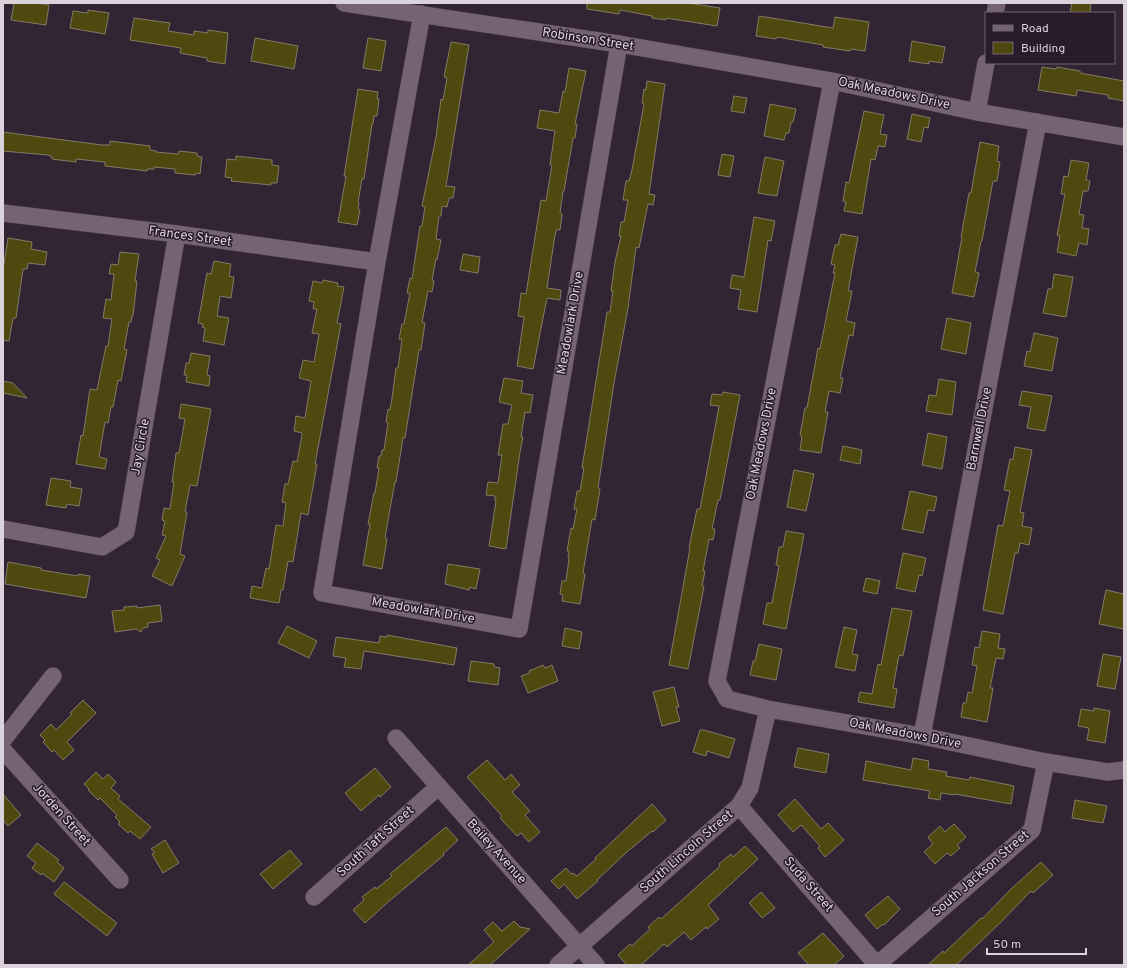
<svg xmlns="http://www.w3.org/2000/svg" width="1127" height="968" font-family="Overpass,sans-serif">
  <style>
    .building { fill: #4f480f; stroke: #7f7c65 }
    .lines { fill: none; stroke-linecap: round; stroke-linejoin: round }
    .minor-casing { stroke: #4d404d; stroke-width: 18 }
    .minor { stroke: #756375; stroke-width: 17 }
    .labels { text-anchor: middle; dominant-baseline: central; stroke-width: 3; stroke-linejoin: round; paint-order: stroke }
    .street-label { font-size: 13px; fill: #dcd2dc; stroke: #291b2a }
  </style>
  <rect width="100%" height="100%" fill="#332434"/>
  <path class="building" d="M14 3H36L49 5 46 25 11 20Z
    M587 3H688L720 8 717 26 666 18V20L652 18V16L620 10 619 14 587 9Z
    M1072 3H1091L1090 13H1070Z
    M88 10 109 13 105 34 70 28 73 11 88 13Z
    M759 16 833 28 835 17 869 22 865 51 851 49 850 51 823 47V45L777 37 776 39 756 36Z
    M134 18 170 23 168 31 194 35V31L208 33V30L228 33 225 64 207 61V58L180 53 181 48 130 40Z
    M255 38 298 46 294 69 251 61Z
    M368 38 386 41 381 71 363 68Z
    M912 41 945 47 942 63 929 61V64L909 61Z
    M451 42 469 45 446 186 455 187 453 198H449L447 207 442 206 441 216H439L436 239 441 240 437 260 436 259 432 280 434 281 432 292 428 291 422 322 425 323 421 350H419L405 438H403L396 482H395L389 514 385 538 387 539 382 569 363 565 370 524H368L374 493H375L379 468H377L379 456H381L382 450H384L388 423 386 422 388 409 390 410 392 398 396 368H398L402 339H399L402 324H404L408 303 410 293H407L410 278 412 279 420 226H422L425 207 422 206 436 137 441 99 443 100 447 78 444 77Z
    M1042 67 1056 69 1057 67 1080 71V73L1124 81V101L1108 98V95L1077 90 1076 96 1038 90Z
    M569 68 586 71 575 124H577L575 138H573L564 191H563L560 213 562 214 560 230 557 229 555 235 547 288 561 290 560 300 547 298 533 369 517 366 524 317 518 316 521 293 526 294 541 200 546 201 552 165H550L555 131 537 128 540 110 559 113 563 91 565 92Z
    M647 81 665 84 649 194 655 195 653 205 648 204 639 248 636 247 628 308 614 383 598 488 600 489 595 520 592 519 583 573 585 574 580 604 562 601 563 595 560 594 562 581H566L569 559 568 558 569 551H567L571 528 573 529 577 509H574L577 491H580L584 468H582L607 312H610L613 291H611L615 262 621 236H619L621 222H624L628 200H623L626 181H629L632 170 644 104 642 103 644 89 646 90Z
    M358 89 378 92 377 99H379L377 116H374L373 124H372L364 179H362L358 202 359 203 358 209 360 210 357 225 338 222 346 176H344Z
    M734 96 747 98 744 113 731 111Z
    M770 104 796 109 793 122H791L789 133H786L784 140 764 136Z
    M864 111 884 115 880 134 887 135 885 147 878 146 875 160 871 159 862 214 844 211 846 202 843 201 846 182 849 183Z
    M912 114 930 118 928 128 924 127 921 142 907 139Z
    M3 132 102 145H110V141L150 146V150L156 151V152L178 154 179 151 197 153V156L202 157 200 174 196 173 195 175 175 173V169L154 167V169H147V171L122 168 105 166V162L76 159V162L52 159V157L48 155 3 151Z
    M980 142 999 146 997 161 1000 162 997 181H993L982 241H981L975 272 979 273 974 297 952 293 962 237H961L969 193H971Z
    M722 154 734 156 730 177 718 175Z
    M236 156 272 160V165L279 166 277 183H271V185L231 181 232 178 225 177 227 159 236 160Z
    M765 157 784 161 777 196 758 193Z
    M1071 160 1089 163 1086 180 1090 181 1088 191H1083L1079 214 1084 215 1082 228 1089 229 1087 245 1079 243 1076 256 1057 252 1060 236 1057 235 1065 194H1061L1064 176 1068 177Z
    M754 217 775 221 771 241 768 240 757 312 738 309 741 290 730 288 732 275 744 277Z
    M841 234 858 237 848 291H852L846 321 855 323 853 336 849 335 840 378H843L840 393 829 391 825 412H828L821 453 800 450 802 436 800 435 805 408H807L818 348 820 349 835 273H833L835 265 831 264 835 245H838Z
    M8 238 32 242 31 249 47 252 45 265 28 263 27 269H23L16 318H13L9 341 3 340V270Z
    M120 252 139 254 135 281H137L133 316H132L131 322H129L124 349 127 350 121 381 118 380 113 407H111L108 423 105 422 99 457 107 459 105 469 76 464 81 435 83 436 90 389 97 390 106 346H108L112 319 103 318 106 299 111 300 114 274H109L111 264 118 265Z
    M463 254 480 257 478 273 460 270Z
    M214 261 231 264 229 276 234 277 231 298 220 296 217 316 229 318 224 345 203 341 205 328 202 327 203 324 198 323 207 273 211 274Z
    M1054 274 1073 277 1066 317 1043 313 1048 289H1052Z
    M323 280 338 283 337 286 344 287 337 323 341 324 315 464H317L308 515 301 513 293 562 288 561 283 590H281L279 603 250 598 252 586 262 588 266 568 269 569 276 525 283 526 286 503 282 502 285 484H288L293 461 297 462 302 435V433L294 431 296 416 305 418 311 381 299 378 303 360 314 362 319 334 312 333 317 309H313L314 302 309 301 313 281 322 283Z
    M947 318 971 323 966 354 941 349Z
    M1034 333 1058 338 1052 371 1024 366 1027 351 1030 352Z
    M191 353 210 356 207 375 210 376 209 386 186 382 187 375H184L186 363H189Z
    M504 378 523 381 521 393 533 395 530 413 525 412 521 437H523L520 452 506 549 489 546 496 501H495V496L486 495 488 482 498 483 502 455H498L503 424H508L512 405 499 402Z
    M939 379 956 382 952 415 926 411 929 395 936 396Z
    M3 381 13 383 27 398 3 393Z
    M1022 391 1052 396 1045 431 1027 428 1031 407 1019 405Z
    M723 392 740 395 720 500H718L712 529H715L713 540 709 539 703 571H705L702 586H704L701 602 688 669 669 665 690 548H689L697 509H700L719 406 710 405 712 394 722 395Z
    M181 404 211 409 197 486 190 485 185 512H187L180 554 185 556 172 586 152 576 160 560 156 558 166 536 162 535 165 521 162 520 164 508 170 509 174 482H172L176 453H179L185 419 179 418Z
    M928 433 947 437 942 469 922 465Z
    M843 446 862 450 860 464 840 460Z
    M1015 447 1032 450 1020 512 1024 513 1022 526 1032 528 1029 545 1020 543 1018 553H1015L1003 614 983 610 998 525 1003 526 1010 491 1004 490 1010 459 1013 460Z
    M794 470 814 474 806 511 787 507Z
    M51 478 71 481 70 487 82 489 79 506 67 504 66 508 46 505Z
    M910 491 937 497 934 511 928 510 923 533 902 529Z
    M786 531 804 534 786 629 763 624 767 603H772L779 566 776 565 779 547H783Z
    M903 553 926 558 922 576 919 575 915 592 896 588Z
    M8 562 41 568V570L78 576V574L90 576 86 598 5 584Z
    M448 564 480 569 476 589 470 587 469 590 445 584Z
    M866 578 880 581 877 594 863 591Z
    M1106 590 1124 594V629L1099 624Z
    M160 605 162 621 148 623V627L143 628 141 632 136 629 115 632 112 611 124 610V607L137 606V608Z
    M892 608 912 611 903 656 899 655 893 688 897 689 894 708 858 702 860 692 872 694 878 664 881 665Z
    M287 626 317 641 309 658 278 643Z
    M844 627 857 630 852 654 858 655 855 671 835 667Z
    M565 628 582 632 579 649 562 646Z
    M982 631 1000 634 998 648 1005 649 1003 659 996 658 990 688H993L987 722 961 717 963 703H966L968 692 972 693 977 666 972 665 975 647 979 648Z
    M387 635 457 648 454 665 364 651 361 669 344 667 346 658 333 656 336 637 379 643 380 636 387 637Z
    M759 644 782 649 776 680 750 675 753 661H755Z
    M1103 654 1121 657 1115 689 1097 686Z
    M471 661 494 664V667L500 668 498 685 468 681Z
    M543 665 545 668 552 665 558 681 528 693 521 676 530 673 529 671Z
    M674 687 679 707H676L680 721 662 726 653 692Z
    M83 700 96 713 67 742 74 750 63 760 54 750 52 752 43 742 45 740 40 735 51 724 56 730 72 714 70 713Z
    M1094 708 1110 711 1105 743 1087 740 1089 728 1078 726 1081 709 1094 711Z
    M700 730H704L735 739 729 758 707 751 706 756 693 752Z
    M798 748 829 754 826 773 794 767Z
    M913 758 929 761 928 769 947 772 946 776 969 780 970 777 1014 786 1011 804 955 794V795L941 793 940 800 928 798 930 791 863 780 866 761 911 770Z
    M487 760 505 780 511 774 520 785 512 792 530 811 525 815 540 832 529 842 521 833 517 836 500 818 502 816 467 777Z
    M375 768 391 787 380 797 379 795 361 811 345 793Z
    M96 772 103 779 108 774 116 782 111 788 120 796 118 799 151 827 140 839 130 831 128 833 118 824 120 822 115 817 117 815 100 798 98 800 88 790 89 789 84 784Z
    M3 794 21 815 8 826 3 820Z
    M795 799 821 829 828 823 844 840 825 857 818 848 820 846 801 825 793 832 778 815Z
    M1075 800 1107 806 1103 823 1072 818Z
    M652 804 666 820 653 832 652 831 627 852 597 880 598 881 577 899 564 884 559 889 551 881 566 868 571 874 573 873 577 876 596 859 595 858Z
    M954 824 966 837 957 845 960 848 951 856 947 853 935 864 924 852 933 844 928 837 940 826 945 832Z
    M446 827 458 840 443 854 444 855 388 902 365 923 353 910 364 900 362 897 375 887 376 889 392 876 390 874Z
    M165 840 179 863 163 873 152 854 155 852 151 849Z
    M37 843 59 860 57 862 64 868 54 882 42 873 41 875 32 868 36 863 27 856Z
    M745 846 758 859 708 905 719 919 707 929 706 927 691 940 684 932 667 947 664 944 641 965H627L618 955 630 944 632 946 650 929 648 927 659 917 661 919 720 866 719 864 731 854 733 857Z
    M290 850 302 864 273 889 260 874Z
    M1041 862 1053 875 1033 893 1031 891 1000 923 956 965H928L943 951 944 953 981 918 982 919 1011 889Z
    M64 882 117 923 107 936 54 894Z
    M761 892 775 908 762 918 749 903Z
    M888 896 900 909 884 925 883 924 877 929 865 915Z
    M514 921 520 927 530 929 490 965H468L494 942 484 930 493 922 502 931Z
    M823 933 844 956 834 965H809L798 953Z"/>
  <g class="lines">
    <defs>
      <path id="minor" d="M344 3 619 44 832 81
        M995 13 997 3
        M422 14 377 262 322 593 519 629 619 44
        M977 112 986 63
        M1124 137 977 112 832 81 717 681 727 699 768 709 922 736 1046 762 1108 772 1124 770
        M3 213 177 234 377 262
        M3 529 102 547 126 532 177 234
        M922 736 1038 122
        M396 738 596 965
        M3 740 53 676
        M3 750 120 880
        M739 806 877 965
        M314 897 438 787
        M558 965 739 806 750 788 768 709
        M877 965 1032 830 1046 762"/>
    </defs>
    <use href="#minor" class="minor-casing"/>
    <use href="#minor" class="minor"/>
  </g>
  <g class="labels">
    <g class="street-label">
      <text transform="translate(588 40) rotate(9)">Robinson Street</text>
      <text transform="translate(894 94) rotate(12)">Oak Meadows Drive</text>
      <text transform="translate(190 237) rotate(8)">Frances Street</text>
      <text transform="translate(571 323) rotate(-80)">Meadowlark Drive</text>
      <text transform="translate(980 429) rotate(-79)">Barnwell Drive</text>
      <text transform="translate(762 444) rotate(-79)">Oak Meadows Drive</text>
      <text transform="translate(141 447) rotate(-80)">Jay Circle</text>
      <text transform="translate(423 611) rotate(10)">Meadowlark Drive</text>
      <text transform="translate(905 734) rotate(11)">Oak Meadows Drive</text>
      <text transform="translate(61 815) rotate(48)">Jorden Street</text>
      <text transform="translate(376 842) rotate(-42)">South Taft Street</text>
      <text transform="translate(496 852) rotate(48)">Bailey Avenue</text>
      <text transform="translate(687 852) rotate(-41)">South Lincoln Street</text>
      <text transform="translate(981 874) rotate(-41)">South Jackson Street</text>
      <text transform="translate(808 885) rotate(49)">Suda Street</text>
    </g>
  </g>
  <rect width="1127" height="968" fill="none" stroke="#dcd2dc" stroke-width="8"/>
  <rect x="985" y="12" width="130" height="52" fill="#291b2a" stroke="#716471"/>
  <rect x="993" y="25" width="20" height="6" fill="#756375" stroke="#716471"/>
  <text x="1021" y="32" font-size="12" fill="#dcd2dc">Road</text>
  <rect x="993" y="42" width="20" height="12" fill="#4f480f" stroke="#716471"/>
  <text x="1021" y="52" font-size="12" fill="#dcd2dc">Building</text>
  <path d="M987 948v6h99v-6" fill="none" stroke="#dcd2dc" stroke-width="2"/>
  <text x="993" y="948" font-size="12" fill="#dcd2dc" stroke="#291b2a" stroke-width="3" paint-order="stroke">50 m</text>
</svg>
